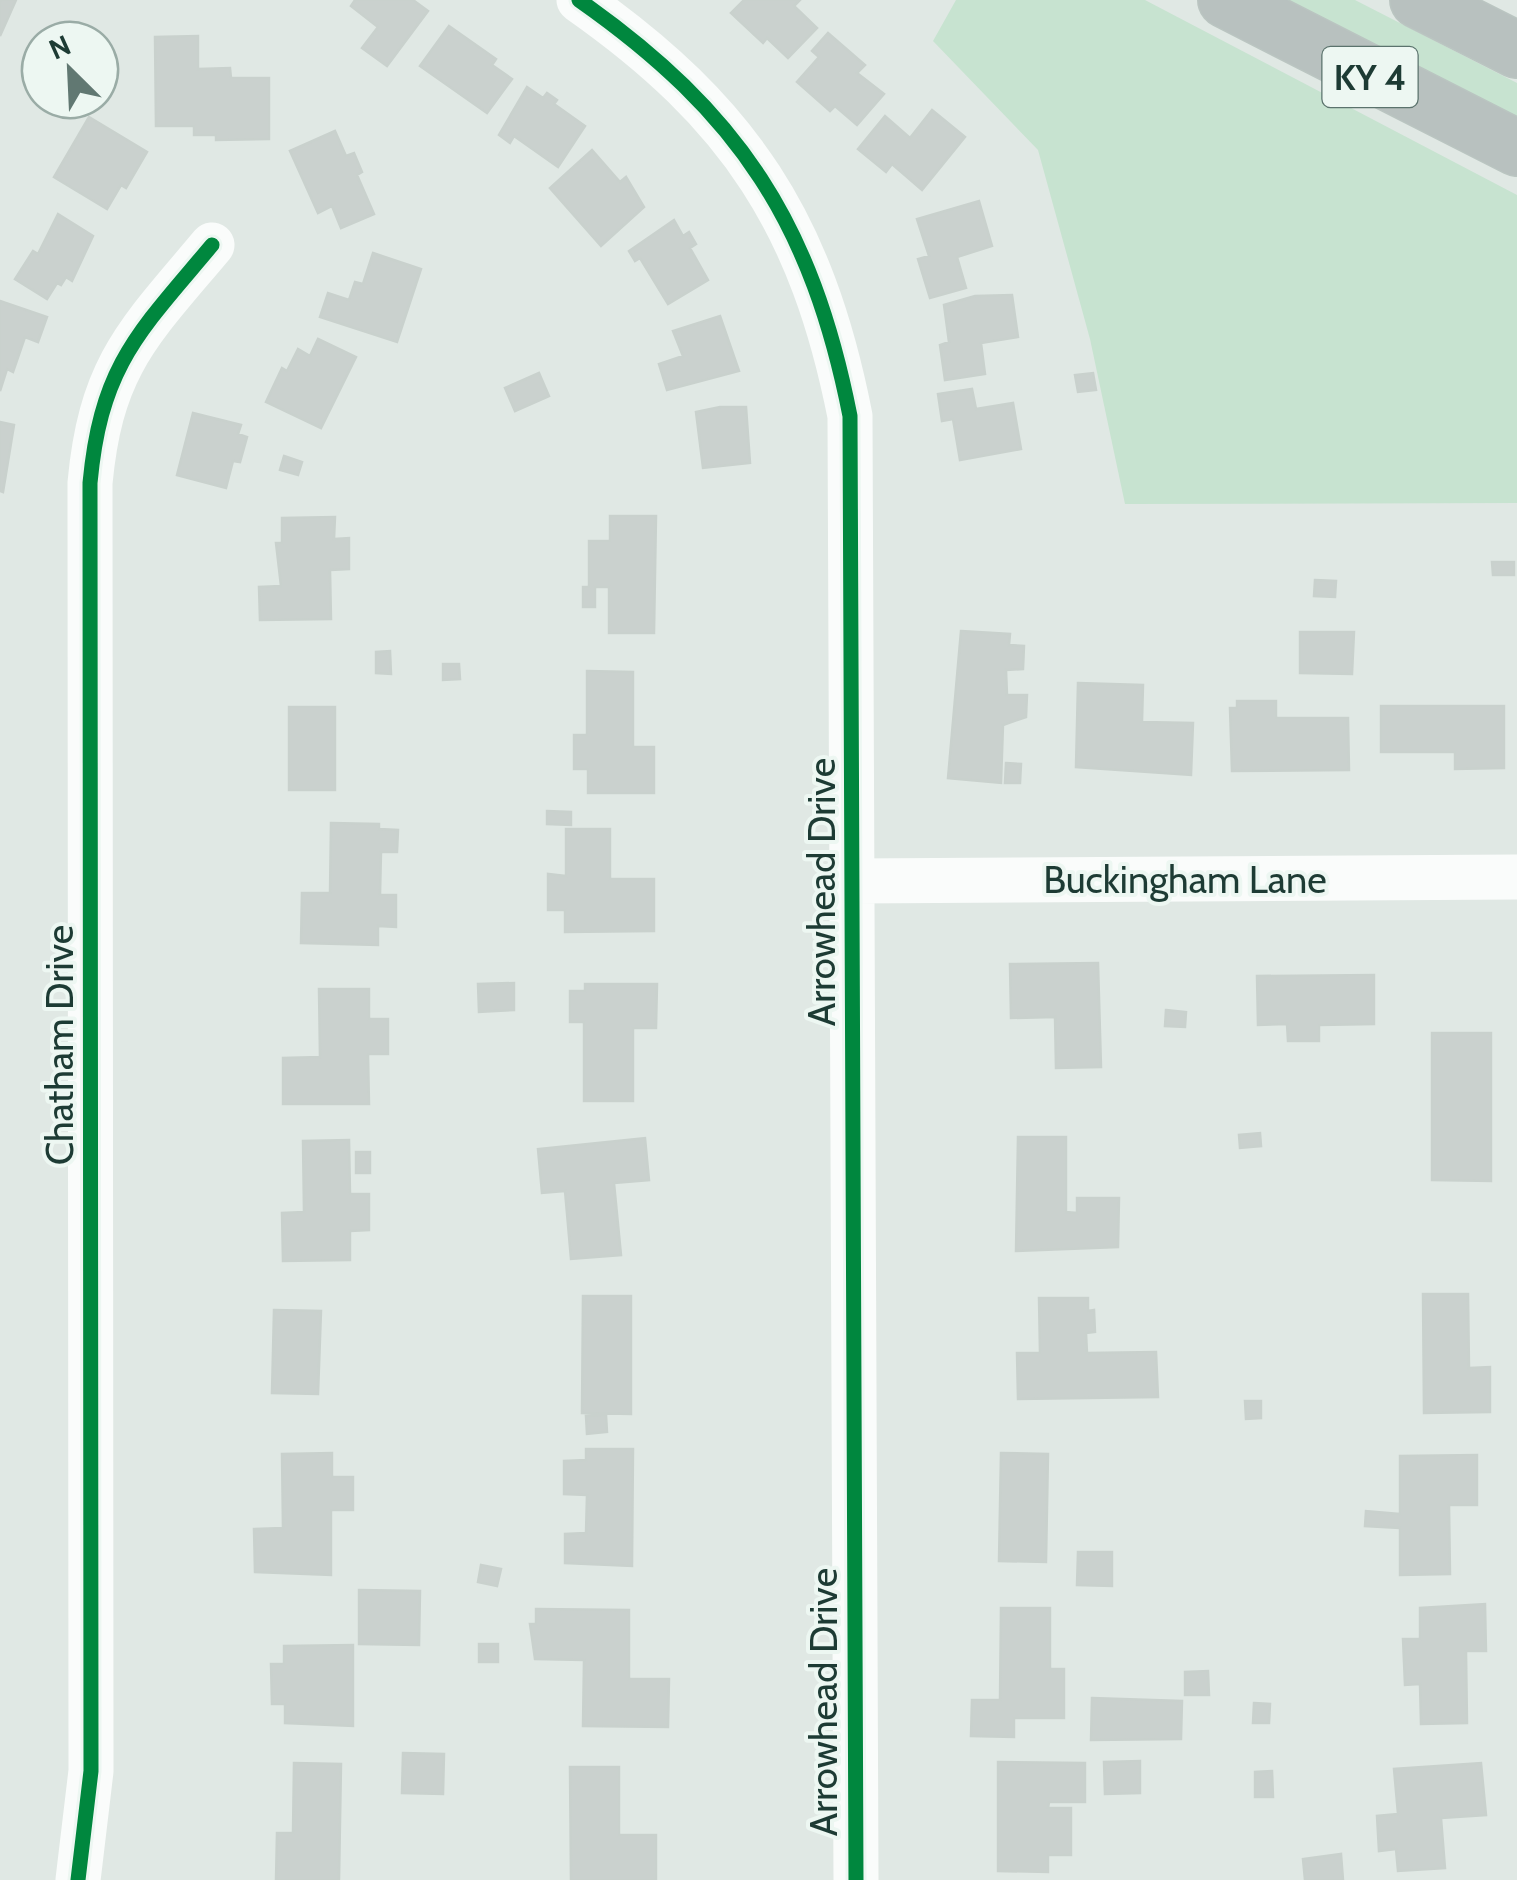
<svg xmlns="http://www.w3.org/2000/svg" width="1517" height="1880" font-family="Cabin,sans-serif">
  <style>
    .green { fill: #c7e3d0 }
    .building { fill: #cad1ce; stroke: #c9d1cd; stroke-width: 2.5 }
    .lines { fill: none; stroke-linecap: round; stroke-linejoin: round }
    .highway-casing { stroke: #bac5c1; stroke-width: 58 }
    .minor { stroke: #fafcfb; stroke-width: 45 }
    .highway { stroke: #b8c1bf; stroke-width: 55 }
    .cycleway-casing { stroke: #edf7f2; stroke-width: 21 }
    .cycleway { stroke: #00873e; stroke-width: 15 }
    .labels { text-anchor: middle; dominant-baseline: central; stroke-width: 8; stroke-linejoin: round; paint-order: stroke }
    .shield { fill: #edf7f2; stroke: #5b736d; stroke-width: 2.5 }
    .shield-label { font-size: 35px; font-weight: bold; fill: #1d3b34 }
    .street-label { font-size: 38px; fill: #1d3b34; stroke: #edf7f2 }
  </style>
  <rect width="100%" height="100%" fill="#e0e8e4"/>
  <path class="green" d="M956 0H1145L1517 195V503L1125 504 1090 339 1038 150 933 41Z
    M1281 0H1355L1517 83V122Z"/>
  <path class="building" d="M0 0H16L0 36Z
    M355 0H413L428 11 387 66 362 48 378 27 351 6Z
    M744 0H800L794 6 817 28 788 58 767 38 763 43 731 13Z
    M449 26 496 59 492 65 512 79 487 113 420 66Z
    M828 33 865 65 857 73 884 94 857 125 835 106 830 111 797 82 819 57 812 51Z
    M198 36V69L230 68 231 78H269V139L216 140V135H194V126H156L155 37Z
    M527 87 543 98 547 93 557 100 554 104 585 126 558 167 514 136 510 143 499 135Z
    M932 110 965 137 922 190 892 164 886 172 858 149 885 116 910 138Z
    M89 117 147 152 126 188 121 185 107 209 54 177Z
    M335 131 346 156 354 153 362 172 357 175 374 214 341 228 332 206 318 213 290 151Z
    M592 150 620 182 626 177 644 207 601 246 550 188Z
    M979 201 992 246 957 257 966 288 930 298 918 259 929 256 917 219Z
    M58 214 93 236 72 281 66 277 61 285 57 283 47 299 15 279 33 251 38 254Z
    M674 220 683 236 689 232 696 244 690 248 708 280 668 304 640 258 635 261 629 251Z
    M373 253 421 269 397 342 320 317 328 293 349 300 355 282 363 284Z
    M1012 295 1018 337 981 343 985 374 945 380 940 345 949 342 944 305 975 296Z
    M0 301 47 317 38 342 25 337 13 372 7 369 0 391Z
    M720 316 739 371 667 390 659 364 683 356 673 331Z
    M318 339 356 357 321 428 266 402 282 368 287 371 298 349 310 356Z
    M539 373 549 396 515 411 505 388Z
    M1093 373 1096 390 1078 392 1075 375Z
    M972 389 976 409 1013 403 1021 449 960 460 953 419 942 421 938 394Z
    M720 407H746L750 463 703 468 696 412Z
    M193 413 241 425 238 434 247 437 240 462 233 461 226 488 177 475Z
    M0 422 14 425 3 492 0 491Z
    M284 456 302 462 298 475 280 470Z
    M610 516H656L654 633H609V587H595V607H583V587H589V541H610Z
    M335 517 334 539 349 538V569L330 570 331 619 260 620 259 587 281 586 276 543H282V518Z
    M1492 562H1514V575H1493Z
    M1315 580 1336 581 1335 597 1314 596Z
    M961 631 1010 634 1009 645 1024 646 1023 669 1006 670 1007 695H1027L1026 717 1003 725 1001 783 948 778Z
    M1300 632H1354L1352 674 1300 673Z
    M390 651 391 674 376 673V652Z
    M443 664H459L460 679 443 680Z
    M587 671 633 672V747H654V793H588V769H574V735H587Z
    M1078 683 1143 685 1142 722 1193 723 1191 775 1076 767Z
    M1237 701H1276V718H1348L1349 770 1232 771 1230 708H1237Z
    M1381 706H1504V768L1455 769V752H1381Z
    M289 707H335V790H289Z
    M1006 763 1021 764 1020 783H1005Z
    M547 811 571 812V825L547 824Z
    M331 823 379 824V829L398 830 397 852H381L380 895H396V927L378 926V945L301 943 302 893H330Z
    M566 829H610V879H654V931L565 932V910H548V874L566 876Z
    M1098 963 1101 1067 1056 1068 1055 1017 1011 1018 1010 964Z
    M1374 975V1024L1319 1025V1041H1288L1287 1024 1258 1025 1257 976Z
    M514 983V1010L479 1012 478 984Z
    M585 984H657L656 1028H633V1101H584V1022H570V991H585Z
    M319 989H369V1019H388V1054H368L369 1104H283V1058L320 1057Z
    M1166 1010 1186 1012 1185 1027 1165 1026Z
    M1432 1033H1491V1181L1432 1180Z
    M1260 1133 1261 1146 1240 1148 1239 1135Z
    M1018 1137H1066V1212L1077 1213V1198H1119L1118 1247 1016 1251Z
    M645 1138 649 1180 614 1183 621 1255 571 1259 565 1191 542 1193 538 1149Z
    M349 1140 350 1194H369V1230L350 1231V1260L283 1261 282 1213 304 1212 303 1141Z
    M356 1152H370V1173H356Z
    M1423 1294H1468L1469 1368 1490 1367V1412L1424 1413Z
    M583 1296H631V1414L582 1413Z
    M1039 1298H1088V1311L1094 1310 1095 1332 1086 1333 1087 1353 1156 1352 1158 1397 1018 1399 1017 1353H1040Z
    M274 1310 321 1311 318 1394 272 1393Z
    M1245 1401H1261V1418L1246 1419Z
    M606 1415 607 1432 587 1434 586 1416Z
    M586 1449H633L632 1566 565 1563V1534L586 1533 587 1495 564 1494V1461L586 1460Z
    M332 1453V1477H353V1510H331V1575L255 1572 254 1529 283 1528 282 1454Z
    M1001 1453 1048 1454 1046 1562 999 1561Z
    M1477 1455V1505H1449L1450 1574 1400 1575V1528L1365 1526 1366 1511 1400 1514V1456Z
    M1078 1552H1112V1586L1077 1585Z
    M481 1565 501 1569 497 1586 478 1582Z
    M359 1590 420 1591 419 1645 359 1644Z
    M1485 1604 1486 1651H1466L1467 1723 1421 1724 1420 1684 1405 1685 1403 1639H1420V1608Z
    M1001 1608H1050V1669H1064V1718H1014V1737L971 1736 972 1700H1000Z
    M536 1609 629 1610V1679H669L668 1727 583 1726 584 1660 535 1659 530 1624H536Z
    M479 1644H498V1662H479Z
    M353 1645V1726L285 1723V1704H272L271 1664H284V1646Z
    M1208 1671 1209 1695H1185V1672Z
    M1092 1698 1182 1701 1181 1739 1091 1740Z
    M1254 1703 1270 1704 1269 1723H1253Z
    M403 1753 444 1754 443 1794 402 1793Z
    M1140 1761V1793L1105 1794 1104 1762Z
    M998 1762 1085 1763V1802H1049L1048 1808H1071V1855H1048V1872L998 1871Z
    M294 1763 341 1764 339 1880H276L277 1833H293Z
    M1481 1763 1486 1815 1441 1818 1445 1868 1398 1871 1396 1849 1379 1851 1377 1816 1398 1814 1394 1769Z
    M570 1767H619V1835H656V1880H571Z
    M1272 1771 1273 1797H1255V1772Z
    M1341 1854 1343 1880H1305L1303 1859Z"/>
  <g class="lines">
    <defs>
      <path id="highway" d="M1226 0 1517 148
        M1418 0 1517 50"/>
    </defs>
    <use href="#highway" class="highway-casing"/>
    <path class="minor" d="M579 0C740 113 812 224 850 416L856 1880
      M854 881 1517 877
      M78 1880 91 1771 90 483C101 365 139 332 212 245"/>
    <use href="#highway" class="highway"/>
    <defs>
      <path id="cycleway" d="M579 0C740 113 812 224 850 416L856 1880
        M78 1880 91 1771 90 483C101 365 139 332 212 245"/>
    </defs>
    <use href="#cycleway" class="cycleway-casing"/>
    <use href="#cycleway" class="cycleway"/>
  </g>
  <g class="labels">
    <rect class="shield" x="1322.5" y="47" width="95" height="60" rx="8"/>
    <g class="shield-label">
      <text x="1370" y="77">KY 4</text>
    </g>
    <g class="street-label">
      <text x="1185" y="879">Buckingham Lane</text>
      <text transform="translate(821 892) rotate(-90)">Arrowhead Drive</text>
      <text transform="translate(59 1045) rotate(-90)">Chatham Drive</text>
      <text transform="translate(823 1702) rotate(-90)">Arrowhead Drive</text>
    </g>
  </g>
  <g transform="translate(70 70) rotate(336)"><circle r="48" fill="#edf7f2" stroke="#9aaca6" stroke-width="2.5"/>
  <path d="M0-8L18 38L0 25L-18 38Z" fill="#617872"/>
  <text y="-15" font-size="28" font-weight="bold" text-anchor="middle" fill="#1d3b34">N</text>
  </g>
</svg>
